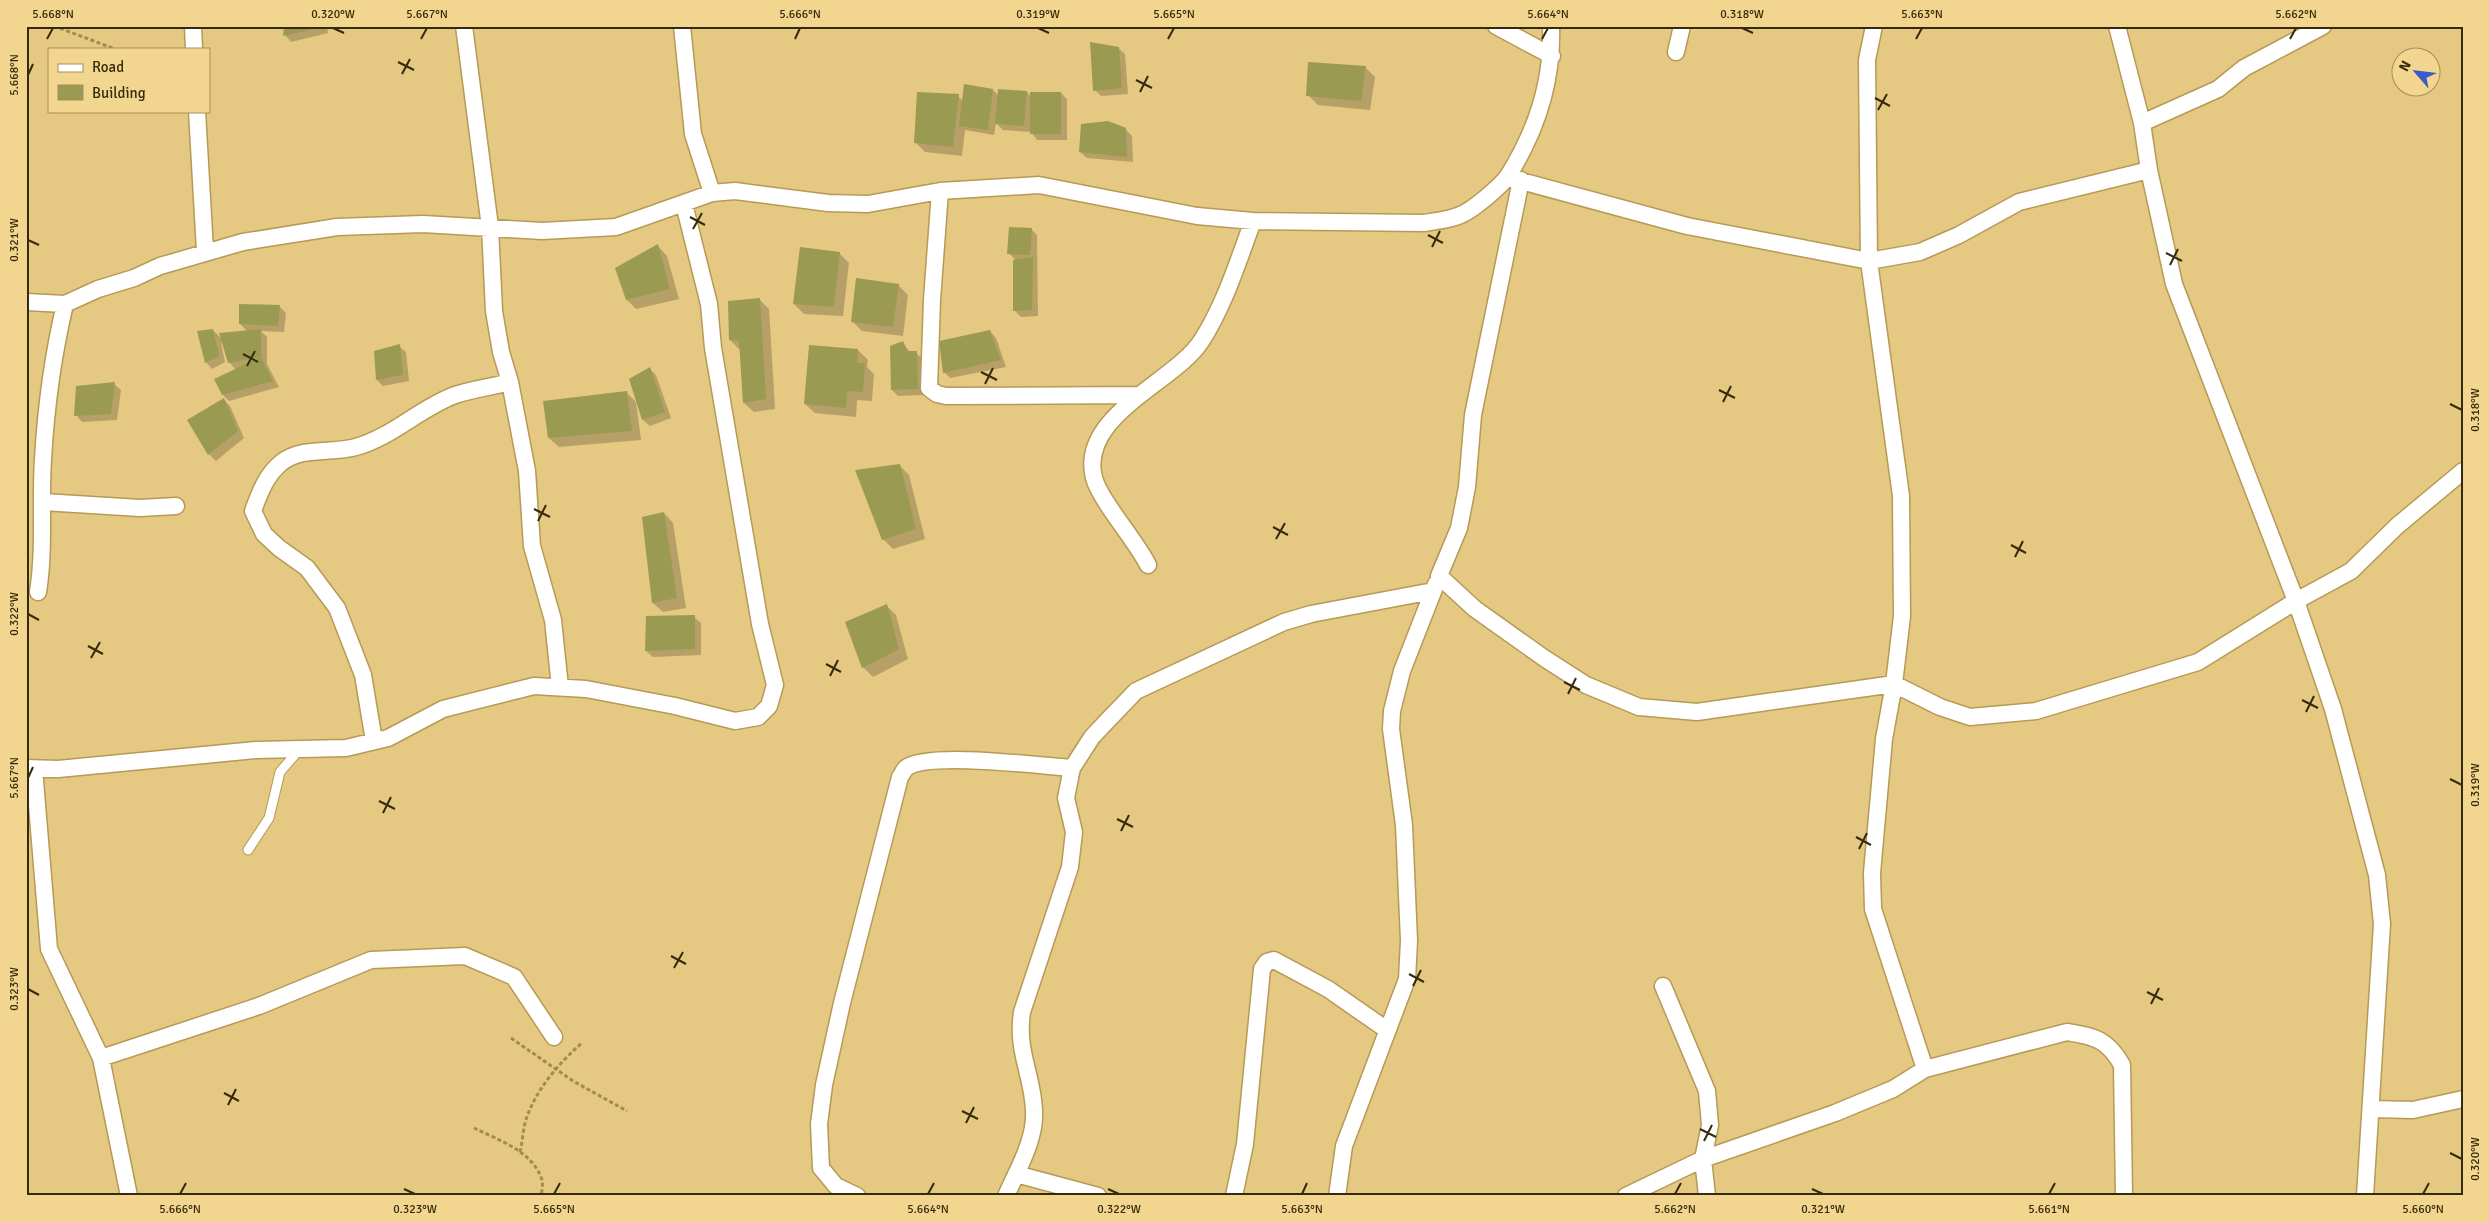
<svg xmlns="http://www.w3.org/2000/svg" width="2489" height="1222" font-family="Signika,sans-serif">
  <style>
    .shadow { fill: #0003 }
    .building { fill: #9b9a52 }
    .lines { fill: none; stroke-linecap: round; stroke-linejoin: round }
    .lane-casing { stroke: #b69a55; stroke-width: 11 }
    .street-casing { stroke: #b69a55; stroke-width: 19 }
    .path { stroke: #a18b54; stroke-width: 3; stroke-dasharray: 4 2.5; stroke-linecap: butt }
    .lane { stroke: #fff; stroke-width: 9 }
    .street { stroke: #fff; stroke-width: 16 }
    .ticks { fill: none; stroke: #352a0c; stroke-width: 2 }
    .neatline { fill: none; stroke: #352a0c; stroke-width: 2 }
    .ticks-label { font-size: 12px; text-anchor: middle; fill: #352a0c }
  </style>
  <rect width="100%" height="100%" fill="#e5c881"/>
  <path class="shadow" d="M284 26H327L328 33 291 42 285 35Z
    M1118 48 1125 54 1128 94 1101 96 1095 90Z
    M1365 67 1375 77 1370 110 1318 105 1308 95Z
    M993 90 999 96 1027 92 1031 97 1061 93 1067 99V140H1037L1031 132 1003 130 996 123 994 135 965 130 962 156 925 152 915 142 958 96 963 101Z
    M1125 129 1132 136 1133 162 1087 158 1080 152Z
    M1031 229 1037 235 1038 316 1021 317 1014 310 1016 261 1009 253Z
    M658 246 667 256 679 299 636 309 627 300Z
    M839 253 849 263 843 316 804 314 794 304Z
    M898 285 908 295 903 336 862 331 852 321Z
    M760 300 769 309 775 409 754 412 744 403 740 350 730 340Z
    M280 307 286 313 284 332 261 331 267 337V364L279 387 229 401 223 395 236 370 229 362 223 342 221 343 225 362 212 369 206 362 213 330 222 339 248 332 240 324Z
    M990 331 996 338 1006 367 950 378 944 372Z
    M903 343 911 353H916L923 359 924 395 898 396 892 390Z
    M399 346 406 352 409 381 383 386 377 380 375 352Z
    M858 350 868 360 867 367 874 374 872 401 857 400 856 417 815 413 805 404Z
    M650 369 656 375 671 418 650 426 643 420 631 379Z
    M114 384 121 390 117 420 82 422 76 415Z
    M626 392 636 402 641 440 559 447 549 438Z
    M224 400 230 406 244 438 216 461 209 454 189 420Z
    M899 465 909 475 925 539 893 549 883 539Z
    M664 513 673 523 686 608 663 612 653 603Z
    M886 605 896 615 908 659 873 677 863 667Z
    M647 617H694L701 623V655L653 657 646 651Z"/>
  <path class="building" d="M284 26H321V27L283 36Z
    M1090 42 1119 47 1122 88 1093 91Z
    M1308 62 1366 66 1361 101 1306 96Z
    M964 84 993 89 988 130 959 126Z
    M998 89 1027 91 1024 126 995 124Z
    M917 92 959 94 953 147 914 143Z
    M1030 92H1061V134H1030Z
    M1108 121 1126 128 1127 157 1079 152 1081 124Z
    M1009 227 1032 228 1030 255 1007 254Z
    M658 244 670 289 626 300 615 268Z
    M800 247 840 252 834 307 793 304Z
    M1033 257 1032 310 1013 311V260Z
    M856 278 899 284 893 327 851 322Z
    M760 298 766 399 743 403 739 341 729 340 728 301Z
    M239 304 280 305 278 326 239 324Z
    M213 329 219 356 205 363 197 331Z
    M261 329V357L273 381 222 395 214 379 261 357 228 363 219 333Z
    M990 330 1001 360 943 373 939 341Z
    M903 341 907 351H917L918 389 891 390 890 346Z
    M400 344 403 375 376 380 374 351Z
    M809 345 858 349 857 363H865L863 392 847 391 846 408 804 404Z
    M650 367 665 412 642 420 629 379Z
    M115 382 111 414 74 416 76 386Z
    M627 391 632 431 548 438 543 401Z
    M224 398 238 431 208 455 187 420Z
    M900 464 916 529 882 540 855 470Z
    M664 512 677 598 652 603 642 517Z
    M887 604 899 649 862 668 845 622Z
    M695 615V649L645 651 646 616Z"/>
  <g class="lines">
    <defs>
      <path id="lane" d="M248 850 269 818 280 772 299 750"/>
      <path id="street" d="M193 26 194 49
        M464 26 490 227 494 311 501 352 510 382 527 471 532 546 553 620 560 687
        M682 26 693 134 712 193
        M1496 26 1552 56
        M1874 26 1867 60 1869 261 1901 496 1902 616 1894 684 1884 739 1872 873 1873 909 1925 1069
        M2117 26 2142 123 2149 170 2174 284 2296 601 2333 709 2377 875 2382 924 2365 1196
        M1676 52 1682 26
        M197 111 205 251
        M2142 123 2218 89 2244 68 2323 26
        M1510 178 1687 226 1869 261 1920 252 1959 235 2019 202 2149 170
        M1521 180 1473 415 1467 487 1459 528 1439 576 1475 609 1544 658 1586 685 1639 707 1697 712 1894 684 1940 707 1970 717 2036 711 2198 662 2296 601 2351 571 2397 526 2463 471
        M940 191 932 300 929 388 937 394 946 396 1139 395
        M26 302 65 304 98 289 134 278 160 266 243 242 337 227 423 224 542 231 616 227 712 193 735 191 828 203 868 204 940 191 1039 185 1197 216 1253 221 1424 223C1438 221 1456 219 1468 211 1478 205 1502 185 1508 176 1537 130 1553 80 1551 26
        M43 502 140 508 176 506
        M1148 565C1135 539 1101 502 1094 478 1078 415 1176 382 1202 340 1225 304 1238 261 1253 221
        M38 592C45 548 40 504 43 459 46 406 53 355 65 304
        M374 741 363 675 337 608 307 568 279 548 264 534 253 511C260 492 266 475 282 462 304 446 332 454 356 447 392 437 420 408 455 395 472 389 492 387 510 382
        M26 768 58 769 256 750 346 748 388 738 443 709 534 686 586 689 675 706 735 721 758 717 769 706 775 685 760 624 713 348 709 304 684 204
        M34 769 49 949 101 1058 129 1196
        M1663 986 1707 1091 1710 1125 1703 1159 1707 1196
        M101 1058 259 1006 371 960 465 956 514 977 554 1037
        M2372 1109 2413 1110 2463 1099
        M1016 1174 1098 1196
        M857 1196 836 1186 821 1168 819 1124 824 1085 842 1003 900 777C902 774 904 770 906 768 927 751 1042 766 1072 768
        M1006 1196C1017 1171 1036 1139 1034 1111 1033 1075 1016 1052 1022 1012L1070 867 1074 832 1066 798 1072 768 1092 737 1109 719 1136 691 1284 622 1311 614 1433 591
        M1234 1196 1245 1144 1262 969 1267 962 1274 960 1328 989 1387 1030
        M1337 1196 1344 1146 1407 979 1409 941 1404 825 1391 729 1392 711 1402 671 1436 584
        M1626 1196 1703 1159 1835 1113 1893 1089 1925 1069 2067 1032C2095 1036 2108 1040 2122 1065L2124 1196"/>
    </defs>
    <use href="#lane" class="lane-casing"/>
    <use href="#street" class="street-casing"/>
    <path class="path" d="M54 26 115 49
      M511 1038 573 1081 627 1111
      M474 1128C498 1140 533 1151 542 1180 543 1184 542 1191 541 1196
      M520 1152C523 1140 523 1125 528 1114 539 1086 560 1062 582 1043"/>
    <use href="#lane" class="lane"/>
    <use href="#street" class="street"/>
  </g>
  <path class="ticks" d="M333 28 344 33M1038 28 1049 33M1742 28 1753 33M47 39 53 28M421 39 427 28M795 39 800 28M1168 39 1174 28M1542 39 1548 28M1916 39 1922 28M2290 39 2296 28M398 62 414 70M402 74 410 59M28 75 33 64M1136 80 1152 88M1140 92 1148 76M1875 98 1890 106M1878 110 1887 94M690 217 705 225M693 229 702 213M1428 235 1443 243M28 240 39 245M1432 247 1440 231M2166 253 2182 261M2170 265 2178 249M243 354 258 362M247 366 255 351M981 372 997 380M985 384 993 368M1719 390 1735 398M1723 402 1731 386M2450 404 2462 410M534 509 550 517M538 521 546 505M1273 527 1288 535M1276 539 1285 523M2011 545 2026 553M2015 557 2023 541M28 614 39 620M88 646 103 654M91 658 100 642M826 664 841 672M830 676 838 660M1564 682 1580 690M1568 694 1576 678M2302 700 2318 708M2306 712 2314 696M28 778 33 767M2450 779 2462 785M379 801 395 809M383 813 391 797M1117 819 1133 827M1121 831 1129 815M1856 837 1871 845M1859 849 1867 833M671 956 686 964M674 968 683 952M1409 974 1424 982M1413 986 1421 970M28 989 39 995M2147 992 2163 1000M2151 1004 2159 988M224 1093 239 1101M228 1105 236 1089M962 1111 978 1119M966 1123 974 1107M1700 1129 1716 1137M1704 1141 1712 1125M2450 1153 2462 1159M404 1189 415 1194M1108 1189 1119 1194M1812 1189 1823 1194M180 1194 186 1183M554 1194 560 1183M928 1194 934 1183M1302 1194 1307 1183M1675 1194 1681 1183M2049 1194 2055 1183M2423 1194 2429 1183"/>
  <rect width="2489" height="1222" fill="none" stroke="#f2d58e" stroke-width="55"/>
  <rect x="48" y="48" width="162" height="65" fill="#f2d58e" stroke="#a6915a"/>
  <rect x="58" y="64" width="25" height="8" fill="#ffffff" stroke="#a6915a"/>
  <text x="92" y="72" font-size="15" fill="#352a0c">Road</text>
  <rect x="58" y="85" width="25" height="15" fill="#9b9a52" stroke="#a6915a"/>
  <text x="92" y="98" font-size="15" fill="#352a0c">Building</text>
  <g transform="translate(2416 72) rotate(298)"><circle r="24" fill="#f2d58e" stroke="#a6915a"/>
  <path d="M0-4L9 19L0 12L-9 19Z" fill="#3b5acc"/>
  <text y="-8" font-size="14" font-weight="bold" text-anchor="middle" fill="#352a0c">N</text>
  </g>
  <rect x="28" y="28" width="2434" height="1166" class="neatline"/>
  <g class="ticks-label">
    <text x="53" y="18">5.668°N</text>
    <text x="333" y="18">0.320°W</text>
    <text x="427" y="18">5.667°N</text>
    <text x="800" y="18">5.666°N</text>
    <text x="1038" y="18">0.319°W</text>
    <text x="1174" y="18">5.665°N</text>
    <text x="1548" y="18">5.664°N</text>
    <text x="1742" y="18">0.318°W</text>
    <text x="1922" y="18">5.663°N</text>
    <text x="2296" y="18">5.662°N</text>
    <text transform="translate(14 75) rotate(-90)" y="4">5.668°N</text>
    <text transform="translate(14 240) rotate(-90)" y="4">0.321°W</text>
    <text transform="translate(2475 410) rotate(-90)" y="4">0.318°W</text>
    <text transform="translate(14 614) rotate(-90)" y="4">0.322°W</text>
    <text transform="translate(14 778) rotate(-90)" y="4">5.667°N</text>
    <text transform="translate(2475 785) rotate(-90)" y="4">0.319°W</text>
    <text transform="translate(14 989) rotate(-90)" y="4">0.323°W</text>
    <text transform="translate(2475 1159) rotate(-90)" y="4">0.320°W</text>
    <text x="180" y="1213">5.666°N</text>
    <text x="415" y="1213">0.323°W</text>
    <text x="554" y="1213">5.665°N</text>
    <text x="928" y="1213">5.664°N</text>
    <text x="1119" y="1213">0.322°W</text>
    <text x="1302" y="1213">5.663°N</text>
    <text x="1675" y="1213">5.662°N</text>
    <text x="1823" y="1213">0.321°W</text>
    <text x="2049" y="1213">5.661°N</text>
    <text x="2423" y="1213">5.660°N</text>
  </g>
</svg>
